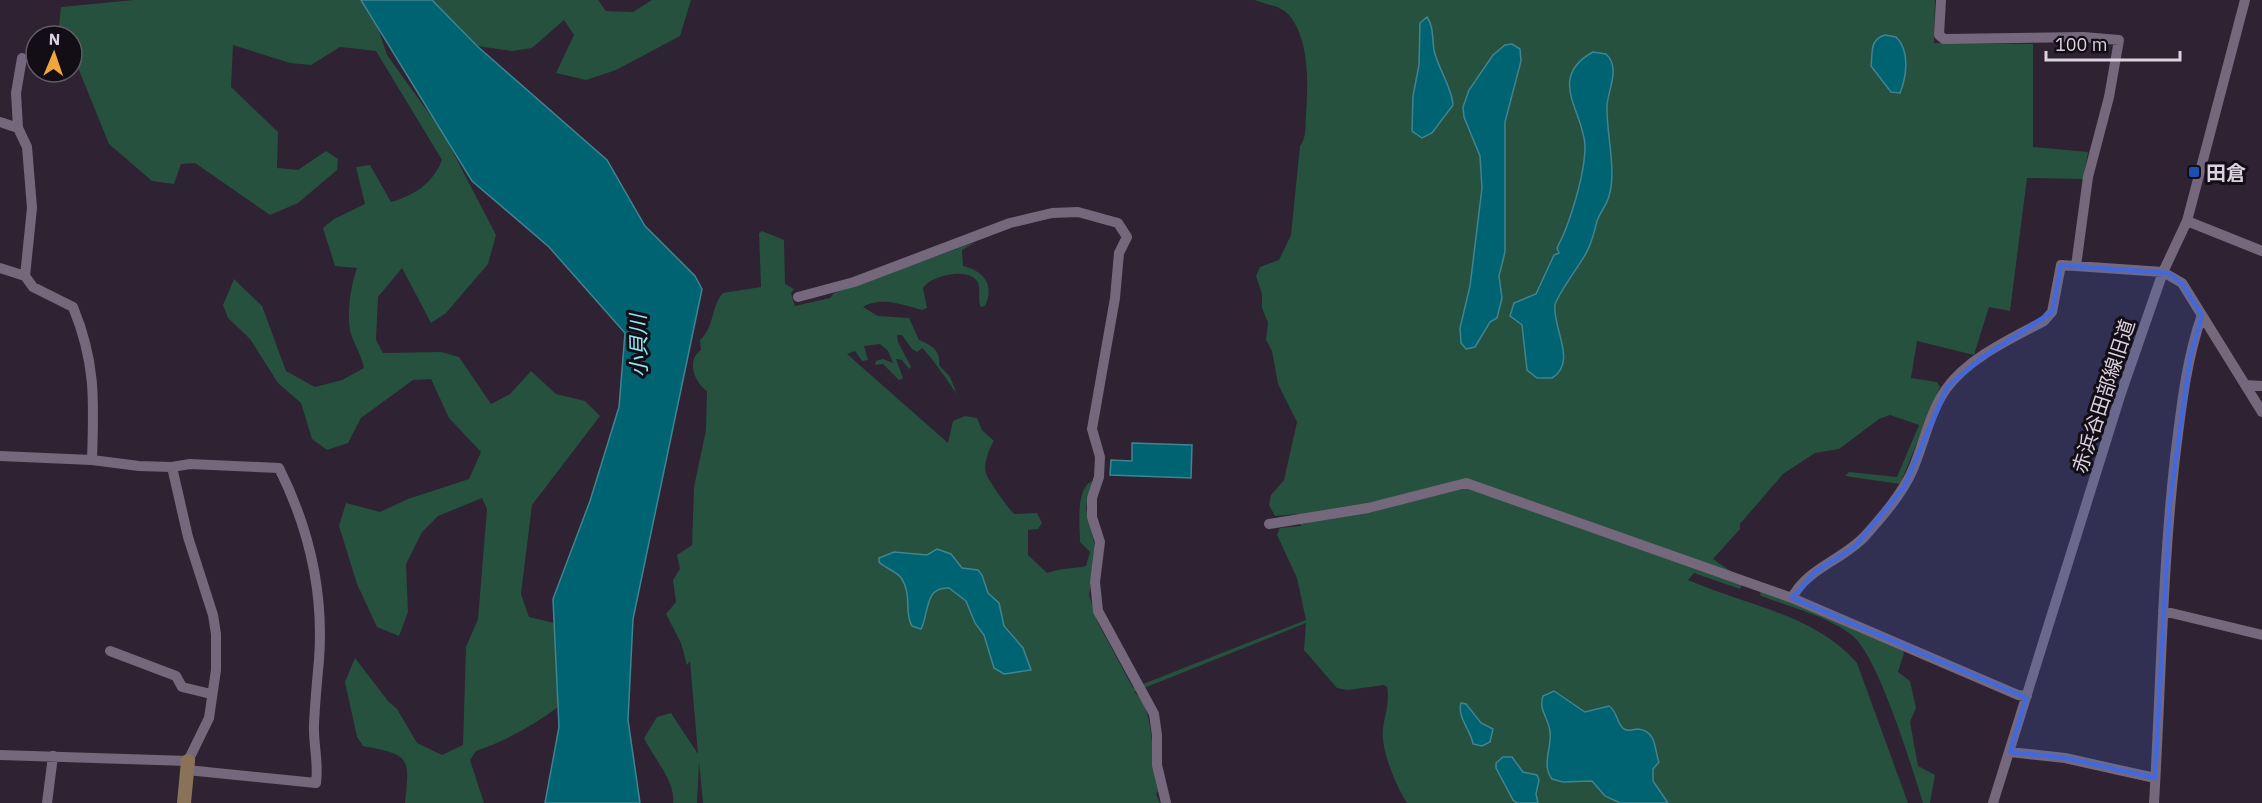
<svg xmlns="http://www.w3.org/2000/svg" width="2262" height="803" font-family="'IBM Plex Sans','Noto Sans JP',sans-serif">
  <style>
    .green { fill: #25513e }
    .water { fill: #006371; stroke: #418491; stroke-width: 1.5 }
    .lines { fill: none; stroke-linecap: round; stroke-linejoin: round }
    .street { stroke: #76687c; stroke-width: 10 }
    .secondary { stroke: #897257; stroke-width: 14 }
    .marked { fill: #4368d9; fill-opacity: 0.2; stroke: #4368d9; stroke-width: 4.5; stroke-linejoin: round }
    .transit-dot { fill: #1a4fb4; stroke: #130e16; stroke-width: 2 }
    .labels { text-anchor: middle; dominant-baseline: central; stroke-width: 6; stroke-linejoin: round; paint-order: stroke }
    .poi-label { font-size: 20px; font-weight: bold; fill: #dad2dd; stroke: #130e16; text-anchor: start }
    .street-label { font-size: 20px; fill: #dad2dd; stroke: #130e16 }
    .water-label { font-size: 21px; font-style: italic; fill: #90e8f9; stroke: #130e16 }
  </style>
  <rect width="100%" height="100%" fill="#2e2233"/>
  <path class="green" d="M134 0H361L377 25 387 55 443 133 496 235 488 264 446 313 431 323 402 268 378 297 376 340 383 353 441 352 459 357 491 404 510 394 531 371 556 394 585 401 600 416 532 505 521 594 529 617 554 623 558 707C532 726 506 741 476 751L470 760 484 803H405C410 756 410 755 363 746L357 737 345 682 355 658 388 701 397 709 417 743 442 755 463 745 466 647 478 619 487 509 482 498 438 516 422 532 406 564 408 612 399 636 377 627 357 584 339 526 346 503 380 512 408 499 469 479 481 452 449 418 431 379 413 380 361 418 348 443 327 450 312 439 301 403 278 383 250 339 228 318 223 305 234 279 262 306 286 371 315 387 342 380 364 368C362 356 356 348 352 337 345 320 351 284 357 268L335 266 323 228 334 219 365 204 356 167 370 165 391 202C415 195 433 183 442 160L376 51 340 47 311 65 290 63 233 45 231 87 278 132 277 168 298 170 326 151 338 159 337 170 298 203 270 215 195 163 181 164 174 184 152 181 109 144 72 53V36H64L59 26 61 7Z
    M432 0H598L606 11 633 12 652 0H691L680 36 616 70 586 80 556 73 574 35 564 20 532 48 512 51 477 46Z
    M1255 0H1935L1934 43 2033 44V147L2088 152 2083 179 2027 178 2010 311 1989 307 1974 355 1917 341 1911 378 1937 382 1940 387 1900 484 1845 476 1849 472 1897 477 1919 425 1890 415 1879 419 1839 449 1815 453 1783 474 1740 524V529L1713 559 1732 572 1742 585 1740 589 1694 573 1688 580C1745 605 1814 614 1857 663L1908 803H1407C1396 786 1380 749 1383 728 1385 714 1390 702 1387 687L1384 685 1348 690 1337 688 1304 650 1306 623 1134 692C1157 710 1150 763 1158 791L1156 794 1160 803H703L699 762 697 803H673C676 782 653 757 644 738L657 717 671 713 698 754 690 661 687 665 681 643 666 614 676 602 673 580 680 569 677 555 692 545 694 487 706 430 707 391C694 382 686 360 701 350L700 340C715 327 710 308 723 293L761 287 759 233 762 231 784 240 785 284 794 289 791 293 795 306 830 298 834 293 976 242 962 250 963 266C984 271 995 285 985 306L981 307C977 299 981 291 978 283 971 266 931 275 923 288L927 308 922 310C904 305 880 296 863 307L878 316 909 318 919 340C931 345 941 350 939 365L950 377 957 394C948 382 932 357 922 348L917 352 912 349 902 335H897L898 342 911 367 909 369 902 360 896 359 903 378 899 380 883 364 875 365 876 361 883 359 893 363 888 351 880 344 864 346 868 360 862 361 855 351 847 354 948 443 953 421 965 416 977 418 982 430 994 441C990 447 983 463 986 473 987 479 1009 509 1014 514L1037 513 1042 523 1038 529 1028 530V555L1047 573C1060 568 1072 569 1086 566L1090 552 1080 542C1080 526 1075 489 1092 481L1086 508 1096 551 1089 595 1098 623 1133 688 1306 620 1297 578 1277 535 1280 528 1301 526 1298 514 1275 516 1269 505 1271 495 1284 480 1297 422 1278 384 1272 351 1266 340 1268 323 1262 308V294L1256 276 1260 267 1279 260 1291 235 1300 146C1307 137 1305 126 1306 114 1308 83 1310 41 1289 15 1280 5 1266 5 1255 0Z
    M1759 591 1783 598 1900 647 1904 653 1898 672 1910 681 1916 708 1910 722 1918 766 1935 775 1930 803H1923C1912 767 1879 660 1854 637 1833 618 1788 606 1761 596Z"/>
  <path class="water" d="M361 0H432L477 46 607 160 645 226 695 276 702 289 633 619 628 720 640 803H545L559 727 553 599 590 501 619 407 625 333 549 247 472 181Z
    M1427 17C1434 27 1432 39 1434 50 1438 69 1452 87 1453 105L1432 133 1422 138 1412 131 1413 96 1419 65 1420 23Z
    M1885 35 1896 37C1910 50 1907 76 1900 93L1891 92 1871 66C1873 52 1869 40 1885 35Z
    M1512 44 1520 49 1521 61 1505 122V252L1499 276 1502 298 1497 318 1490 322 1475 347 1466 349 1461 343 1460 328 1470 286 1482 188 1480 156 1464 117 1463 107 1469 90 1493 55 1505 45Z
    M1593 52 1606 54C1621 68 1608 89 1607 106 1606 132 1617 171 1609 196 1607 205 1600 212 1597 221 1594 233 1592 244 1585 255 1579 266 1557 295 1555 305 1552 328 1578 362 1552 378H1537L1527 370 1522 325 1510 316 1514 303 1536 294 1554 255 1559 253 1557 248C1570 224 1585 174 1585 146 1584 112 1546 78 1593 52Z
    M1132 443 1192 445 1191 478 1110 475 1111 460 1132 461Z
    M937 549 951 554 962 568 978 570 982 575 988 593 999 603 1004 626 1023 648 1031 670 1004 674 994 668 984 635 975 623 966 601 949 588C924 586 929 615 921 629L912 626C904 614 912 595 902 579 897 571 886 569 879 562V558L894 552 927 555Z
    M1554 691 1585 712 1609 706C1618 712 1616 723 1624 729 1629 732 1633 729 1638 729 1657 731 1654 749 1659 762L1653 769V781L1668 803H1620L1605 796 1592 781 1563 782 1552 779C1541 764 1552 749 1550 732 1549 718 1538 710 1543 696Z
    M1461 703 1466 704 1481 723 1493 729 1490 742 1482 746 1473 744C1471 730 1457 718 1461 703Z
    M1503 757H1512L1523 772 1537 775 1539 780 1536 794 1538 803H1517L1513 800 1496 768V763Z"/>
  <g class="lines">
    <path class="street" d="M1941 0 1939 35 1944 39 2083 37 2119 40 2109 97 2088 177 2076 266
      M22 58 16 93 18 128 27 147 32 208 25 276
      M0 122 18 128
      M2187 221 2262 251
      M0 268 25 276 33 287 73 307C96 363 94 401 92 460
      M798 297 854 282 1010 223 1052 213 1078 212 1118 223 1127 237 1119 253 1115 298 1092 429 1100 457 1099 477 1092 498V517L1100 542 1095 582 1098 611 1154 714 1157 735V765L1166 803
      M2246 385 2262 386
      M0 456 92 460 139 466 172 467 190 464 279 468C309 528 324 593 319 660 317 681 315 702 314 724 313 744 319 763 316 783L187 770
      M1269 524 1368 508 1466 483 1792 598
      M2163 611 2262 635
      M110 651 176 676 182 687 211 694
      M2027 696 2018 695 1792 598C1807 568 1843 560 1865 536 1882 517 1903 493 1913 469 1924 443 1930 412 1946 389 1968 358 2012 338 2044 321L2052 312 2061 265 2163 272 2182 283 2262 412
      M2010 752 2065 758 2155 778
      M0 755 188 761 209 718 216 670V634L213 615 188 537 172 467
      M47 803 53 756
      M1993 803 2121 393 2163 272 2187 221 2245 0
      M2154 803C2161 688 2162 573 2175 458 2181 410 2186 360 2202 315"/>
    <path class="secondary" d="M184 803 188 761"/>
  </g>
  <path class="marked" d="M2061 265 2168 273 2182 283 2202 315 2190 359 2170 502 2155 778 2065 758 2010 752 2026 698 1792 598 1816 571 1854 547 1904 487 1947 387 1980 359 2052 312Z"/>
  <rect class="transit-dot" x="2188" y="166" width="12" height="12" rx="3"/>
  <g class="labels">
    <g class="poi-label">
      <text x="2206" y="172">田倉</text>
    </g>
    <g class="street-label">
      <text transform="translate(2103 396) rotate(-72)">赤浜谷田部線旧道</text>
    </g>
    <g class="water-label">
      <text transform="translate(638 346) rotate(-91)">小貝川</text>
    </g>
  </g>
  <g transform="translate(54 54) rotate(2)"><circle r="28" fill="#130e16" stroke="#635c66" stroke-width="1.5"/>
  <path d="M0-4.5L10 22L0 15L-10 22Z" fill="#efa73d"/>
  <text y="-9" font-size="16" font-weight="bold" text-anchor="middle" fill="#dad2dd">N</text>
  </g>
  <path d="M2046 51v9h134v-9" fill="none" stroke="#dad2dd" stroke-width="3"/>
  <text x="2055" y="51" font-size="18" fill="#dad2dd" stroke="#130e16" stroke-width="4.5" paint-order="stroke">100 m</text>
</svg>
